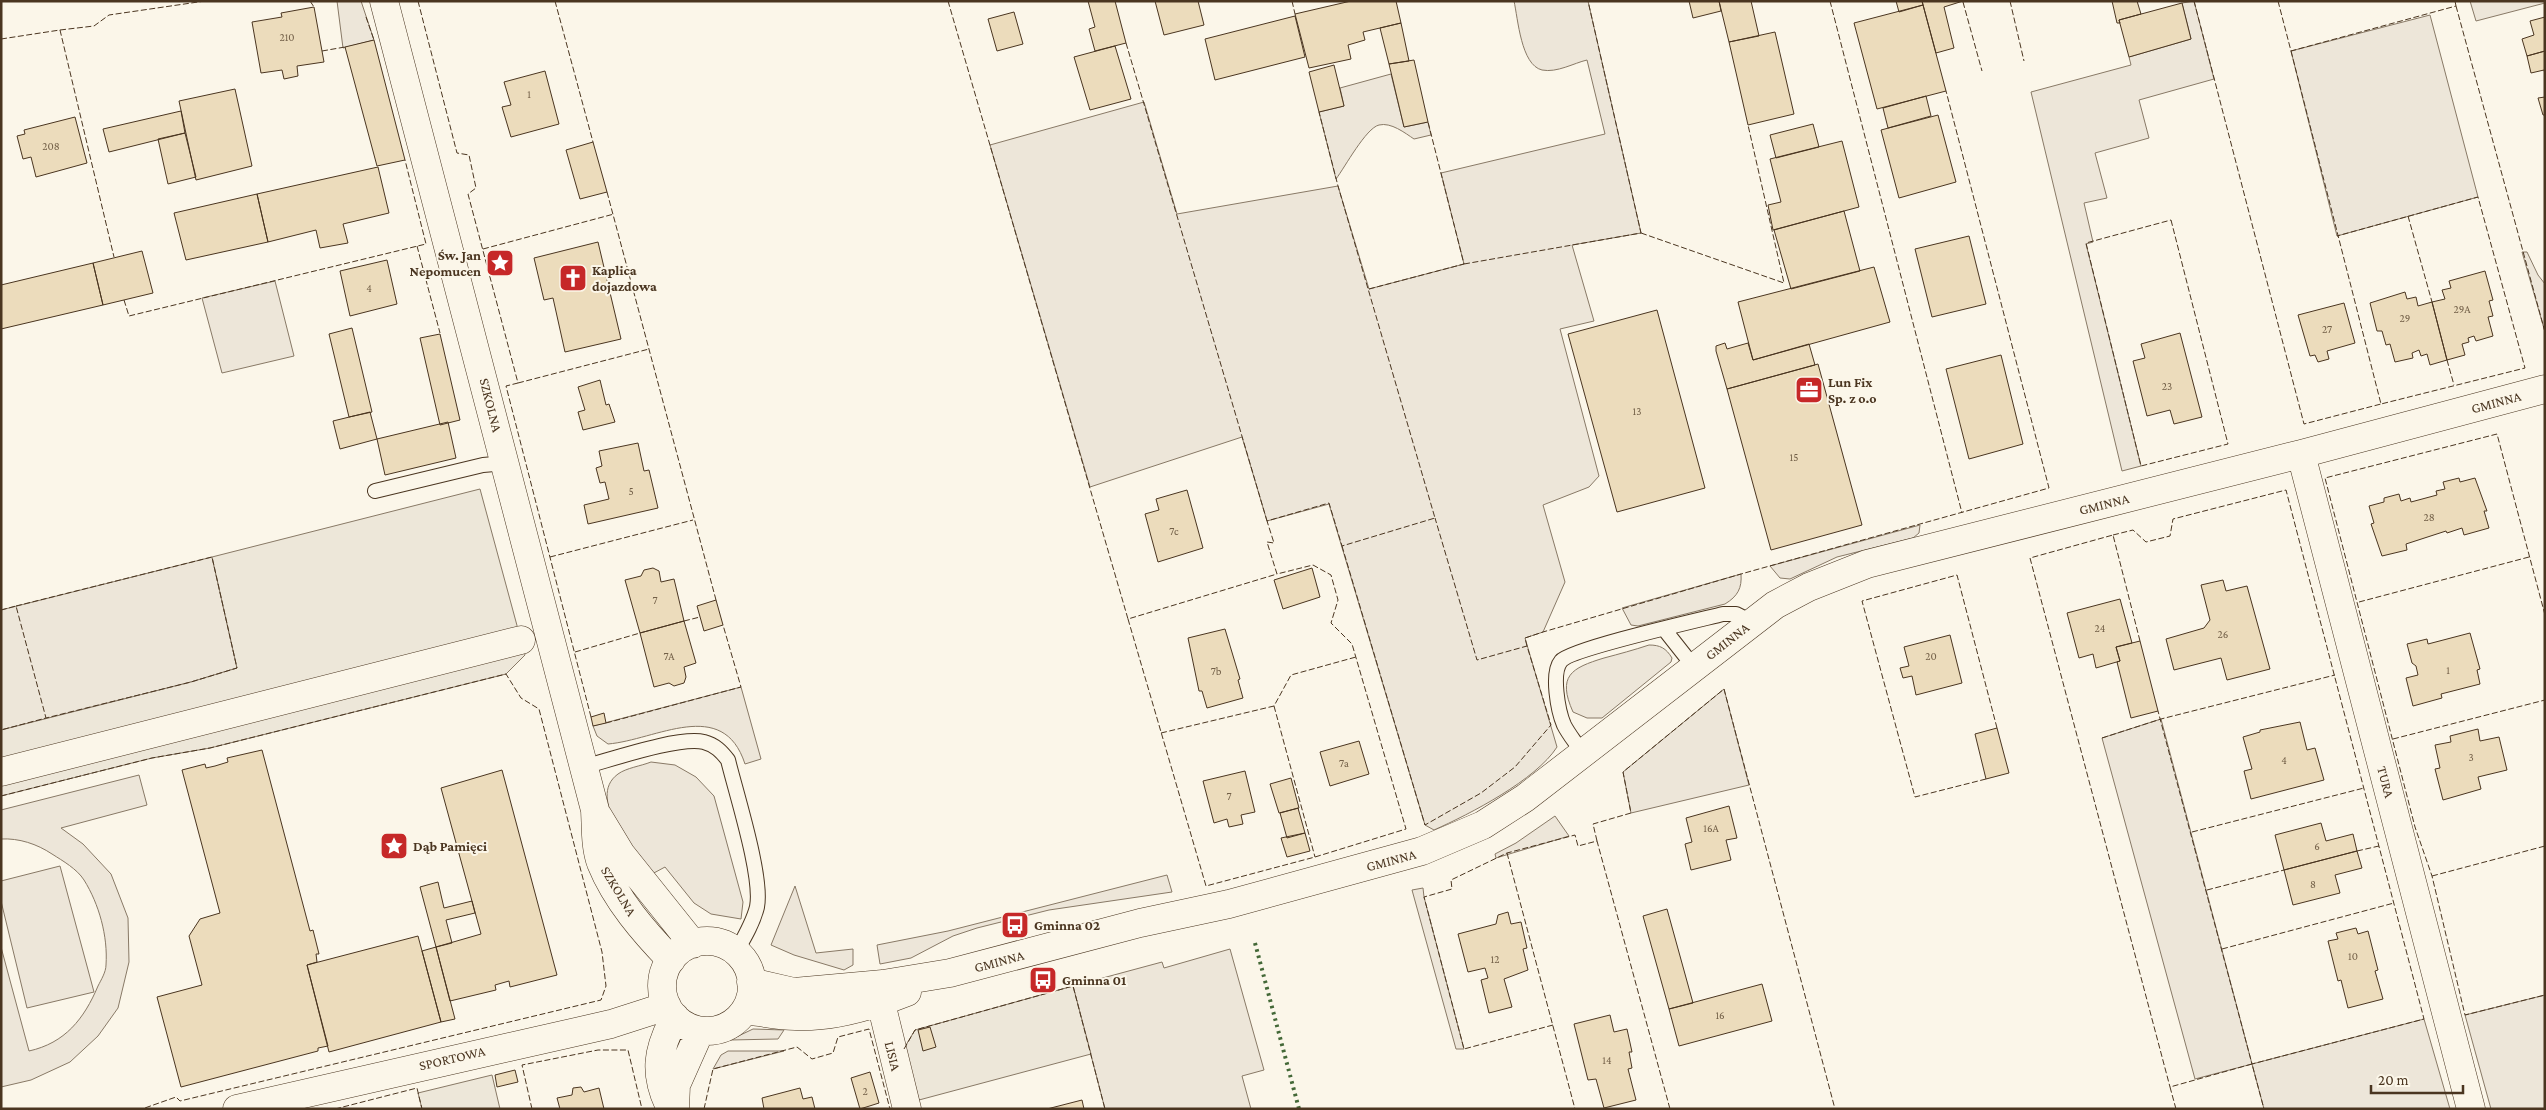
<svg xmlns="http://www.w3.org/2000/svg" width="2546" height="1110" font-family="'Crimson Pro',serif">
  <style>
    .green { fill: #ede6d9; stroke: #887966 }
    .parking { fill: #ede7d9; stroke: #887966 }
    .building { fill: #ecdcbc; stroke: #4a3520 }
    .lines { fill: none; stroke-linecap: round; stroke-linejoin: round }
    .lane-casing { stroke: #4a3520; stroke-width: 16 }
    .street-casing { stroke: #4a3520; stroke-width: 29 }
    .lane { stroke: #fbf6e9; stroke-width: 14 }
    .street { stroke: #fbf6e9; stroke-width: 28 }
    .hedge { stroke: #436837; stroke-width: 4; stroke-dasharray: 2.5 4; stroke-linecap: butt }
    .fence { stroke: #4a3520; stroke-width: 1; stroke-dasharray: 6 2.5; stroke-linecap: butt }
    .labels { text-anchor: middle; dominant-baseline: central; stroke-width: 4; stroke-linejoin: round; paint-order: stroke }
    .number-label { font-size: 11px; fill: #725f47 }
    .poi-label { font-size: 14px; font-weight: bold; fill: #4a3520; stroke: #fbf6e9; text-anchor: start }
    .street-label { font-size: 14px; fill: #4a3520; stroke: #fbf6e9 }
  </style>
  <rect width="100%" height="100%" fill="#fbf6e9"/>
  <path class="green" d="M337 1H361L374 40 343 48Z
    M1514 1H1588L1641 233 1572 245 1594 321 1560 329 1599 476 1589 487 1543 505 1565 582 1543 632 1525 638 1557 747C1536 780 1470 814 1434 830L1425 825 1329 504 1267 521 1242 437 1090 487 990 145 1144 102 1177 214 1338 186 1369 289 1464 264 1441 173 1605 134 1587 60C1574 63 1557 73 1542 70 1521 65 1518 19 1514 1Z
    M2194 1 2214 79 2139 100 2149 138 2095 153 2107 198 2084 203 2093 242 2086 244 2141 466 2122 471 2031 92 2131 65 2129 57 2191 39 2182 3Z
    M2470 1H2545V3L2476 21Z
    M2430 15 2478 197 2337 236 2291 51Z
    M1391 74 1404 127 1428 122 1431 135 1414 139C1405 133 1391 122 1379 125 1366 128 1345 167 1336 179L1319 112 1344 106 1340 88Z
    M2522 252H2527L2538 275 2545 284V332Z
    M275 281 294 356 222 373 202 298Z
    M1920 525 1919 533 1913 538 1837 557 1790 579 1780 578 1770 566Z
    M212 557 237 668 191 682 1 730V610Z
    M1741 574C1742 588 1738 596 1725 604L1638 626 1631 625 1622 608Z
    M1649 645C1660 645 1666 648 1672 658L1671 662 1602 718H1587L1573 712C1557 676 1571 668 1604 658 1619 654 1634 650 1649 645Z
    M741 687 761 759 745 764C723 696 656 740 608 744L597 736 593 726Z
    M1724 689 1749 785 1631 813 1623 772Z
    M2161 719 2252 1064 2424 1019 2450 1109H2264L2252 1064 2195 1079 2102 738Z
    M651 762 675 765 696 777 714 796 743 902 741 919 711 914 694 903 665 867 652 874C636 853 585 798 618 774 626 768 641 766 651 762Z
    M139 775 147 805 61 828 83 844 111 874 128 918 129 962 118 1008 98 1036 70 1062 31 1080 1 1087V947L29 1051C65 1043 84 1019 98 986 101 980 106 972 106 965 108 936 99 904 84 880 77 869 63 861 52 854 37 844 19 838 1 839V810Z
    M1555 816 1569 836 1496 858 1495 854 1516 843Z
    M60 866 94 992 27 1008 1 901V881Z
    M1167 875 1172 892 1049 910 977 928 953 936 911 958 880 964 877 945 948 931Z
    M795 886 816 953 853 949V965L844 970 794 955 771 945Z
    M1423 888 1424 897 1464 1049H1456L1412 890Z
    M1230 949 1264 1070 1242 1076 1251 1109H1105L1073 986 1162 962 1164 968Z
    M2545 995V1109H2491L2465 1015Z
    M753 1029 784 1030 778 1039 730 1040Z
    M728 1051H784L713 1069 721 1055Z"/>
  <path class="parking" d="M480 489 525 655 506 674 210 748 152 758 1 796V730L191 682 237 668 212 557Z
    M1073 986 1091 1054 919 1100 903 1050 915 1030Z
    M492 1075 500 1109H422L418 1093Z"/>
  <path class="building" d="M1088 1H1115L1126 43 1095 51 1089 29 1095 27Z
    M1155 1H1198L1204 25 1164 35Z
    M1351 1H1396L1401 23 1363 32 1365 40 1348 45 1351 59 1309 68 1295 14Z
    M1689 1H1719L1721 11 1693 18Z
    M1719 1H1751L1759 36 1729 42Z
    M1896 1H1922L1923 5 1899 12Z
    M1922 1H1963L1944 7 1954 48 1936 53Z
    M2112 1H2137L2141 14 2119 20 2120 23H2117Z
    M2182 3 2191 39 2129 57 2119 20Z
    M1923 5 1946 91 1877 109 1854 23Z
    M314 7 324 62 297 66 298 76 284 79 282 70 261 73 252 22 282 17 281 13Z
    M1014 12 1023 44 997 51 988 19Z
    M1295 16 1305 57 1215 80 1205 39Z
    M2545 17V51L2527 56 2522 39 2534 35 2530 21Z
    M1401 23 1409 61 1389 64 1380 28Z
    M1775 32 1794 114 1748 125 1729 42Z
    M374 40 405 160 377 166 345 47Z
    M1115 46 1131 99 1090 110 1074 57Z
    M2545 51V74L2544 70 2531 73 2527 56Z
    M1414 60 1428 122 1404 127 1389 64Z
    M1334 65 1344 106 1319 112 1309 72Z
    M545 71 559 124 511 137 502 107 511 105 504 82Z
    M235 89 252 166 196 180 179 101Z
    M1926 96 1931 116 1888 128 1883 108Z
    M2545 97V115H2543L2538 98Z
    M181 111 185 133 109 152 103 129Z
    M1938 115 1956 182 1899 198 1881 130Z
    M75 117 87 163 36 177 31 157 23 159 17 136 25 134 24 130Z
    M1813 124 1819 147 1776 158 1770 135Z
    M185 133 196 177 168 184 158 139Z
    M1842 141 1859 207 1773 230 1768 205 1781 202 1770 159Z
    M593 142 607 192 580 199 566 150Z
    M378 167 389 213 343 224 348 243 320 248 316 230 268 242 257 194Z
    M257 194 268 242 186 260 174 213Z
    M1844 211 1860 271 1791 289 1774 230Z
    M1969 236 1986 304 1932 317 1915 249Z
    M598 242 621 339 565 352 553 298 544 300 534 258Z
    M142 251 153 293 103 305 93 263Z
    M387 260 397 304 350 316 340 271Z
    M93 263 103 305 1 329V285Z
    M1874 267 1890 322 1753 360 1738 302Z
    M2485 271 2493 300 2489 301 2493 316 2488 317 2493 336 2476 341 2474 336 2468 338 2469 342 2462 344 2465 355 2447 360 2432 302 2445 299 2442 290 2451 288 2449 281Z
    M2405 292 2407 299 2416 297 2418 306 2432 302 2447 360 2430 365 2427 354 2421 356 2419 350 2412 353 2413 358 2395 362 2390 344 2386 345 2382 331H2377L2370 303Z
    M2344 303 2355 343 2327 351 2329 359 2318 362 2315 355 2310 356 2298 315Z
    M1657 310 1705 488 1617 512 1568 334Z
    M352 328 372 412 349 417 329 334Z
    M2180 333 2202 417 2174 424 2170 410 2147 416 2133 361 2145 358 2141 344Z
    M440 334 460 420 440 425 420 338Z
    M1725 343 1727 349 1748 343 1753 360 1809 344 1815 365 1727 389 1716 351V346Z
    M2001 355 2023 444 1969 459 1946 369Z
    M1818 364 1862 525 1771 550 1727 389Z
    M600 380 606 405 609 404 615 422 583 430 578 412 585 410 578 387Z
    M370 412 377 439 340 449 333 421Z
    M448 422 456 458 385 475 377 439Z
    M638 443 644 471 649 470 658 508 588 524 584 505 609 499 605 482 600 483 596 468 602 466 599 451Z
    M2459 478 2460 482 2475 478 2487 511H2484L2489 528 2464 535 2462 528 2447 533 2446 531 2406 544 2407 550 2382 556 2371 524 2374 523 2369 506 2384 502V498L2399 494 2401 501 2410 498 2411 502 2437 495 2436 491 2445 489 2443 482Z
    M1187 490 1203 548 1158 562 1145 514 1159 510 1156 499Z
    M653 568 659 571 661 582 674 579 684 621 640 633 625 580 641 576 644 570Z
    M1312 568 1320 597 1283 609 1274 580Z
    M2223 580 2226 591 2247 586 2270 669 2227 680 2221 658 2174 670 2166 639 2204 628 2210 620 2201 585Z
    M2120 599 2132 643 2116 647 2120 661 2096 668 2093 654 2079 658 2067 613Z
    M716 600 723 625 704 631 697 606Z
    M684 621 696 663 684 667 686 677 684 683 674 686 669 683 654 687 640 633Z
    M1225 629 1240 679 1238 680 1243 698 1207 708 1202 691H1199L1188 638Z
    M2470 633 2480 669 2477 670 2480 684 2441 694 2442 698 2413 706 2406 678 2418 675 2416 666 2412 663 2407 644 2427 639 2428 644Z
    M1950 635 1962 683 1916 695 1912 676 1903 678 1900 668 1909 666 1904 647Z
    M2140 641 2158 711 2131 718 2117 662 2120 661 2116 647Z
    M604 713 606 723 593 726 591 717Z
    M2300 722 2307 750 2315 748 2324 780 2251 799 2244 771 2252 769 2243 737 2260 732V730Z
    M1997 728 2009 773 1986 779 1975 734Z
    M2478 729 2480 741 2499 737 2507 770 2478 777 2481 789 2443 800 2435 769 2440 768 2435 745 2451 742 2450 736Z
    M1359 741 1369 774 1330 786 1320 752Z
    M262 750 310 931 313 930 319 954H316L317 962 307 965 328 1046 318 1048V1051L181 1087 157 997 202 985 189 936 200 919 220 913 182 770 205 764 206 768 215 766 228 762 227 758Z
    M502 770 557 975 510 987 509 981 495 985 496 990 450 1001 436 947 481 934 441 788Z
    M1245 771 1255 812 1241 815 1243 824 1229 827 1227 819 1214 823 1203 781Z
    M1291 778 1299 808 1279 813 1270 784Z
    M1729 806 1737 838 1726 840 1731 860 1691 870 1685 844 1692 842 1686 818Z
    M1298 808 1305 833 1287 838 1280 813Z
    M2321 823 2326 841 2353 834 2357 851 2284 870 2275 835Z
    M1305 833 1310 851 1287 857 1281 838Z
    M2357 851 2362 868 2335 875 2340 893 2293 905 2284 870Z
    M438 882 444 908 472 901 475 913 446 920 452 943 436 947 420 887Z
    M1667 909 1693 1003 1669 1009 1643 916Z
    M1508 912 1511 924 1521 922 1527 948 1523 949 1528 970 1504 979 1512 1007 1489 1013 1481 980 1488 978 1485 968 1468 972 1458 934 1496 924 1498 915Z
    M2356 928 2358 934 2368 931 2378 970 2375 971 2383 999 2348 1008 2341 980 2338 981 2328 941 2338 939 2336 933Z
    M418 936 441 1022 329 1052 307 965Z
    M436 947 455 1019 441 1022 422 951Z
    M1762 984 1772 1021 1679 1046 1669 1009Z
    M1610 1015 1614 1032 1627 1029 1632 1052H1629L1632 1068 1628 1069 1636 1100 1604 1108 1596 1079 1588 1080 1574 1024Z
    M930 1027 936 1047 923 1051 918 1030Z
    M515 1070 518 1082 497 1087 495 1075Z
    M870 1072 879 1103 860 1109 851 1078Z
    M581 1087 584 1092 599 1088 604 1109H560L557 1098 572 1095 573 1088Z
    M800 1088 803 1099 812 1097 815 1109H764L762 1098Z
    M1082 1100 1084 1109H1047Z"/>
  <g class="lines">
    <defs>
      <path id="lane" d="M375 491 483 465 506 463
        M1664 629 1694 667
        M1583 754C1577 744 1569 735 1564 725 1558 711 1551 673 1561 661 1571 649 1699 620 1723 614H1736L1752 622
        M583 767C610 760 679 736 704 742 715 745 721 751 728 760 736 793 763 877 757 907 753 923 744 938 736 952"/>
      <path id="street" d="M384 1 595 810C596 828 595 847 601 863 616 900 644 932 671 960
        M2301 454 2471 1109
        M1 772 521 640
        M598 816 621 854 693 944
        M662 986a45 45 0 1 1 90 0a45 45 0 1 1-90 0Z
        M751 982 794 992 883 984 950 973 1140 923 1229 904 1422 851 1483 825 1525 798 1775 605 1809 587 1867 564 2301 454 2545 389
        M881 1003 907 1109
        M745 1010C761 1012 778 1016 795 1016 833 1018 872 1006 907 992
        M237 1109 611 1024 667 1006
        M671 1109C653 1074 657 1050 675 1017
        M675 1109 676 1085 700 1031"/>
    </defs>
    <use href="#lane" class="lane-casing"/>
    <use href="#street" class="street-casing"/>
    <use href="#lane" class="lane"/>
    <use href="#street" class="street"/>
    <path class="hedge" d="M1255 943 1299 1109"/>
    <path class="fence" d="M310 1 314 7
      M418 1 457 153 469 155 476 188 468 194 518 383 506 386 591 717
      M555 1 593 142
      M948 1 1128 619 1277 574 1267 542 1274 543 1267 521 1329 503 1342 546 1435 518 1338 186 1319 112
      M1292 1 1295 14
      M1830 1 1962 513
      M2010 1 2024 61
      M2194 1 2304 424 2381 404
      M2278 1 2291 51 2456 6 2455 1
      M1963 2 1982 71
      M2456 6 2545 332
      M366 17 374 40
      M60 30 94 26 109 15 205 1
      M1 39 60 30 114 257
      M1126 43 1267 521
      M322 51 345 47
      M2291 51 2381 404 2525 368 2478 197 2337 236
      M607 192 716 600
      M2408 216 2432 302
      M2171 220 2228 444 2141 466 2086 243Z
      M1641 233 1784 283 1748 125
      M417 246 440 333
      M483 249 614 214
      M1464 264 1641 233 1588 1
      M1369 289 1464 264 1428 122
      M124 300 129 316 426 244 405 160
      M2447 360 2454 385
      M518 383 649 349
      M2113 535 2133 530 2146 542 2170 536 2173 519 2286 490 2424 1019 2252 1064 2158 711
      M1342 546 1425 825 1481 793 1515 767 1551 725 1527 646 1477 660 1435 518
      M550 557 693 520
      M2359 602 2529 557
      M16 606 212 557 237 668 191 682 46 718
      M1 610 16 606 46 718 1 730
      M2545 615 2497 434 2325 478 2415 827 2432 876 2465 1015 2545 995
      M1128 619 1206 886 1315 857 1406 829 1352 644 1331 623 1338 600 1331 575 1313 565 1277 574
      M684 621 700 617
      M2140 641 2113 535 2030 558 2170 1087
      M1527 646 1525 638 1543 632 1741 574 2049 488 1946 91
      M575 652 640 633
      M1274 706 1315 857
      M606 723 741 687 723 625
      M1161 733 1274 706 1291 675 1356 657
      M2102 738 2161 719 2335 675
      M2393 739 2545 700
      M1986 779 1915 797 1862 601 1957 575 1997 728
      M1 796 152 758 210 748 506 674 521 698 539 709 602 952 606 986 601 1000 180 1101 176 1097 142 1109
      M2192 832 2364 788
      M1597 841 1593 824 1631 813 1623 772 1724 689 1835 1109
      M2357 851 2379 846
      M1507 853 1575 1109
      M2432 876 2545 846
      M2207 890 2284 870
      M2222 949 2394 903
      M1553 1025 1464 1049 1424 897 1452 889 1451 880 1507 853 1575 835 1578 846 1597 841 1670 1109
      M904 1049 915 1030 1073 986 1105 1109
      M335 1109 417 1088 422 1109
      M532 1109 522 1065 598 1050H628L642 1109
      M704 1109 713 1069 797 1047 812 1059 833 1053 838 1037 869 1029 890 1109
      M2176 1109 2170 1087 2252 1064 2264 1109"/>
  </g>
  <defs>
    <symbol id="sight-square" viewBox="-11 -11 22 22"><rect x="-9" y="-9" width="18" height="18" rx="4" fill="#c62828" stroke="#fbf6e9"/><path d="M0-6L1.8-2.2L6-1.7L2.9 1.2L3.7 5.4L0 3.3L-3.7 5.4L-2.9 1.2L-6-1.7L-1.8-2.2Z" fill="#fff"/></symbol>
    <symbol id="church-square" viewBox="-11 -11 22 22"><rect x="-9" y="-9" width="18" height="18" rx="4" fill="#c62828" stroke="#fbf6e9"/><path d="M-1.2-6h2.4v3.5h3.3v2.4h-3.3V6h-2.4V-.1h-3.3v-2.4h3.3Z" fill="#fff"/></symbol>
    <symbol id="office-square" viewBox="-11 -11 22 22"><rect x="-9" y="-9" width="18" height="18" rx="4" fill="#c62828" stroke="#fbf6e9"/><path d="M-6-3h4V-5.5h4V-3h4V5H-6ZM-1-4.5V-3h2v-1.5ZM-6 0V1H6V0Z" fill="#fff"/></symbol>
    <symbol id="bus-square" viewBox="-11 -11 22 22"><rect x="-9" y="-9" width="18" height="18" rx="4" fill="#c62828" stroke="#fbf6e9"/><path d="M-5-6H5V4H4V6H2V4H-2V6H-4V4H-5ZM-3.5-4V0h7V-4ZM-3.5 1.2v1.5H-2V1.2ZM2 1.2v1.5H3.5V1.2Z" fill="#fff"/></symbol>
  </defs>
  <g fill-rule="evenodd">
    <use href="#sight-square" x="484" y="247" width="32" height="32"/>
    <use href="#church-square" x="557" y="262" width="32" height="32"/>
    <use href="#office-square" x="1793" y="374" width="32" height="32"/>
    <use href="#sight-square" x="378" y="830" width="32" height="32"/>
    <use href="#bus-square" x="999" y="909" width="32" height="32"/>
    <use href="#bus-square" x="1027" y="964" width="32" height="32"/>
  </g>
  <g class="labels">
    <g class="number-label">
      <text x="287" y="37">210</text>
      <text x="529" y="94">1</text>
      <text x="51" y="146">208</text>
      <text x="369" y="288">4</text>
      <text x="2462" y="309">29A</text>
      <text x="2405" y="318">29</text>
      <text x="2327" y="329">27</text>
      <text x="2167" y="386">23</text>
      <text x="1637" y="411">13</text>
      <text x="1794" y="457">15</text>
      <text x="631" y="491">5</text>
      <text x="2429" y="517">28</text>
      <text x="1174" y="531">7c</text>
      <text x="655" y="600">7</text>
      <text x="2100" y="628">24</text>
      <text x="2223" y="634">26</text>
      <text x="669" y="656">7A</text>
      <text x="1931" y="656">20</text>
      <text x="2448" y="670">1</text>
      <text x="1216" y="671">7b</text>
      <text x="2471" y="757">3</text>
      <text x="2284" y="760">4</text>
      <text x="1344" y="763">7a</text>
      <text x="1229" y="796">7</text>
      <text x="1711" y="828">16A</text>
      <text x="2317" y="846">6</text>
      <text x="2313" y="884">8</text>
      <text x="2353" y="956">10</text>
      <text x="1495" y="959">12</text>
      <text x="1720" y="1015">16</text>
      <text x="1607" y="1060">14</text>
      <text x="865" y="1091">2</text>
    </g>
    <g class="poi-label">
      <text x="481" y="255" text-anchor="end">Św. Jan<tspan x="481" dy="16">Nepomucen</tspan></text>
      <text x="592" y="270">Kaplica<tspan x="592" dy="16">dojazdowa</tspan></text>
      <text x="1828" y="382">Lun Fix<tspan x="1828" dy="16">Sp. z o.o</tspan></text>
      <text x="413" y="846">Dąb Pamięci</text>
      <text x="1034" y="925">Gminna 02</text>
      <text x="1062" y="980">Gminna 01</text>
    </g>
    <g class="street-label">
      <text transform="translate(2496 402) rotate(-15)">GMINNA</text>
      <text transform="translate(491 405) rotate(76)">SZKOLNA</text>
      <text transform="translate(2104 504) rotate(-14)">GMINNA</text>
      <text transform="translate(1727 641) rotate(-38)">GMINNA</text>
      <text transform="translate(2386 782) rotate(75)">TURA</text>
      <text transform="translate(1391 860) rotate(-15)">GMINNA</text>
      <text transform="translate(619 891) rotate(59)">SZKOLNA</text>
      <text transform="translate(999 961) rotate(-15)">GMINNA</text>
      <text transform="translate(893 1056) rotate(76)">LISIA</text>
      <text transform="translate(452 1058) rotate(-13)">SPORTOWA</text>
    </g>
  </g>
  <rect width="2546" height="1110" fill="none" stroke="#4a3520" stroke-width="5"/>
  <path d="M2371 1085v8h92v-8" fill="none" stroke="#4a3520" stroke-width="2.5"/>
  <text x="2378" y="1085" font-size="15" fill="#4a3520" stroke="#fbf6e9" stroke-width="4" paint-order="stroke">20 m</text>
</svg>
